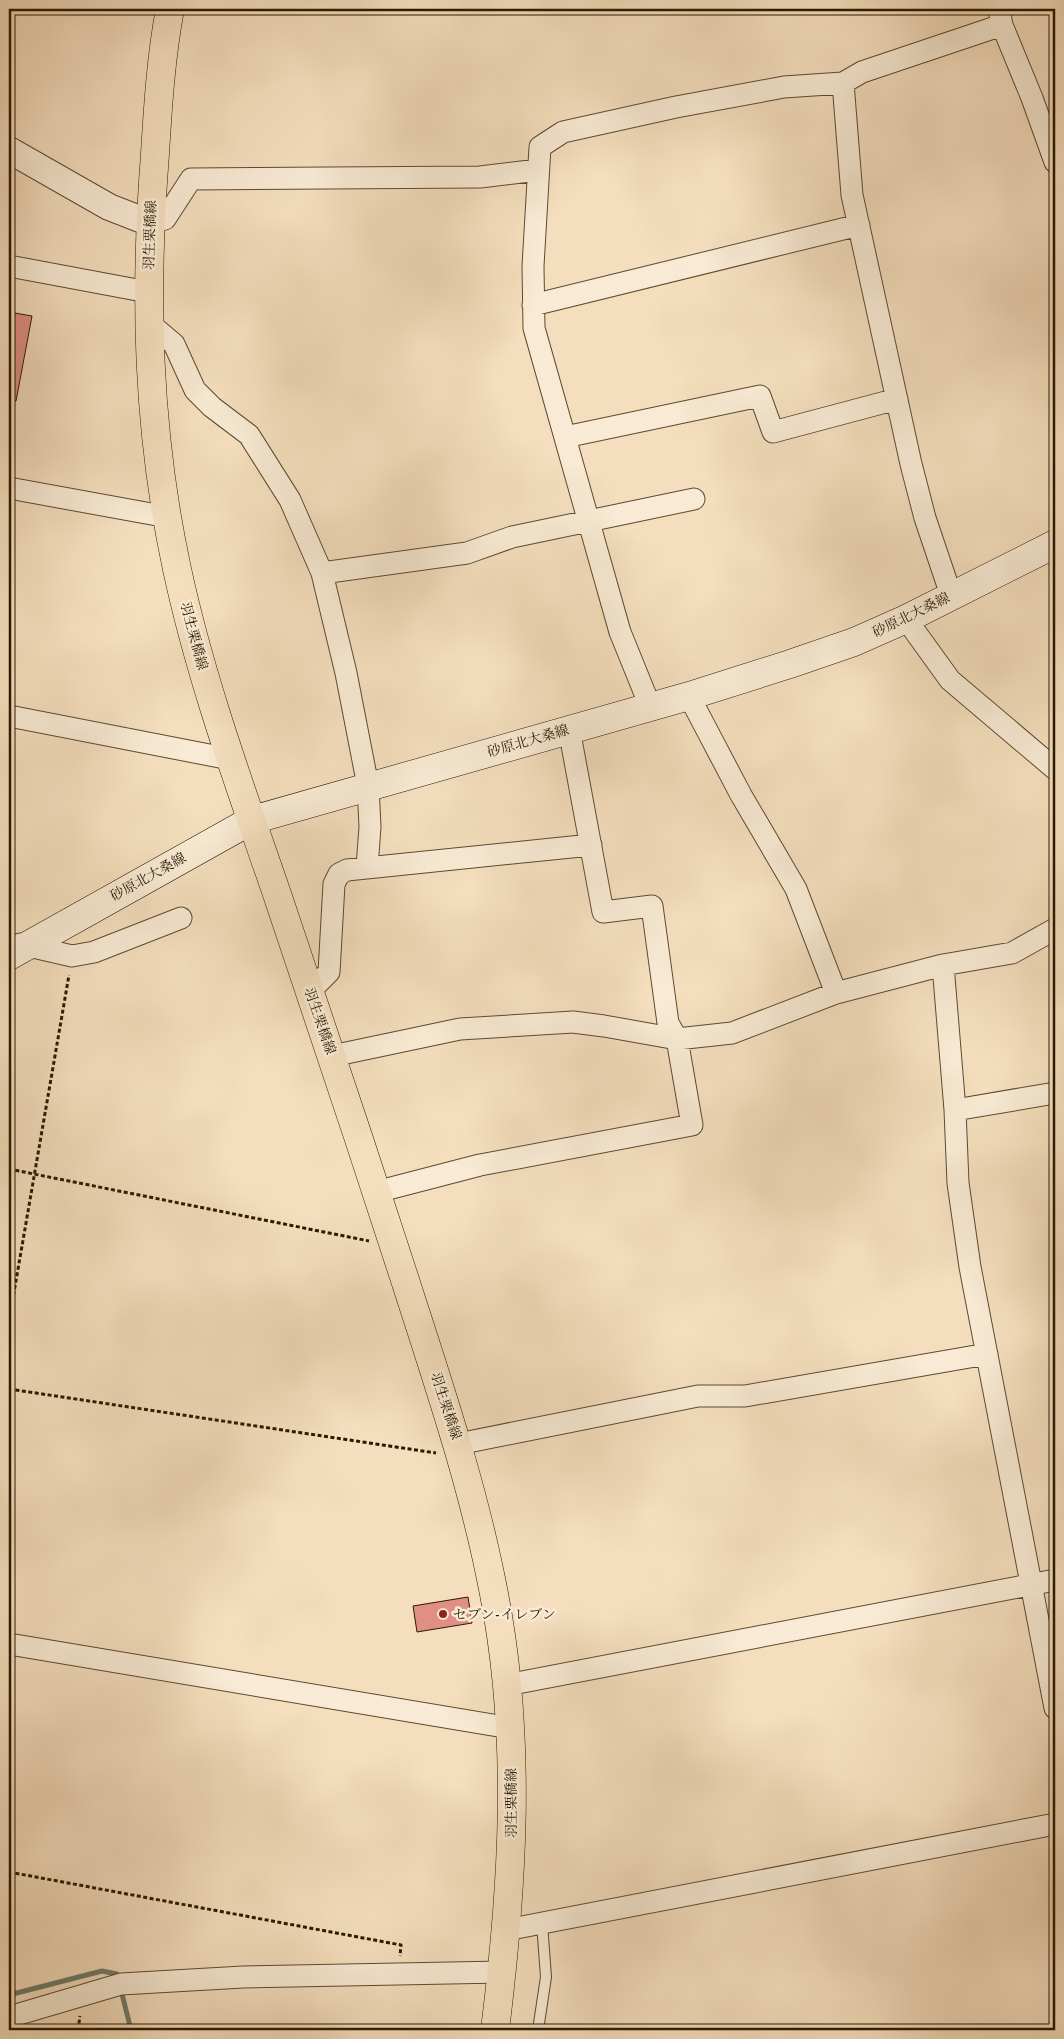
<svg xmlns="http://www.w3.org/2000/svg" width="1064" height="2039" font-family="'IM FELL Great Primer','Noto Serif JP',serif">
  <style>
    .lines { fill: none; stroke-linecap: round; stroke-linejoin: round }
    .stream { stroke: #6e7b6c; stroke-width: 5 }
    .building { fill: #df8f85; stroke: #2a1901 }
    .service-casing { stroke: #5c4a30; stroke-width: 12 }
    .minor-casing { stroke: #5c4a30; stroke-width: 23 }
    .tertiary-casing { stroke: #5c4a30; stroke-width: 28 }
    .secondary-casing { stroke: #2a1901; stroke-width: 29 }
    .primary-casing { stroke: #2a1901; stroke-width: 29 }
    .path { stroke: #2a1901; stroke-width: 3; stroke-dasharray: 4 2.5; stroke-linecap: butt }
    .service { stroke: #f8ead4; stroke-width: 10 }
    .minor { stroke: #f8ead4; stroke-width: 21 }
    .tertiary { stroke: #f8ead4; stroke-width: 26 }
    .secondary { stroke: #f8ead4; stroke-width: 28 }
    .primary { stroke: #f4debd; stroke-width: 28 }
    .poi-dot { fill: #8f2418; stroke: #f8ead4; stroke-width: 2 }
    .labels { text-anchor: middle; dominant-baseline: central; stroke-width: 5; stroke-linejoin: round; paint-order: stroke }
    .street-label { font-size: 14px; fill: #2a1901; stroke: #f8ead4 }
    .poi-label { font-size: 14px; fill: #2a1901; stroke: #f8ead4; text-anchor: start }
  </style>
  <rect width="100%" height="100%" fill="#f4debd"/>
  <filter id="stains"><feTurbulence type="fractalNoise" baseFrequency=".004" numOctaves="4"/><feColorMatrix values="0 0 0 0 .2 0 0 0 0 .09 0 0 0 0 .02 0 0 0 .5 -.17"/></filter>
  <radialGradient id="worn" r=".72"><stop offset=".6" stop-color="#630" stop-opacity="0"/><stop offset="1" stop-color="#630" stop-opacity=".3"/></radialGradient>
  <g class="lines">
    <path class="stream" d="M121 1990 131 2030
      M9 1995 102 1971 117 1974 118 1979"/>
  </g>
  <path class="building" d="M9 312 32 316 16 401 9 400Z
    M468 1597 472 1623 417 1632 413 1606Z"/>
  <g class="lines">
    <defs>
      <path id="service" d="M538 2030 546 1977 542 1923"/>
      <path id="minor" d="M999 9 1002 25 1032 98 1055 162
        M843 83 852 195 911 464 925 518 951 595
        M150 223 165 219 191 179 480 177 538 170
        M9 266 148 292
        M533 305 859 225
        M149 323 174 344 195 390 212 407 249 435 290 500 322 573 346 673 368 786 370 827 367 867
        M565 437 760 396 773 432 897 399
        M9 488 168 517
        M322 573 467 553 512 537 694 499
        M906 619 950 680 1055 769
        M689 696 741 795 796 889 836 993
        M650 706 620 632 534 328 533 266 540 147 563 132 676 107 784 87 843 83 862 72 1002 25
        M9 716 230 759
        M20 944 72 956 94 952 181 918
        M943 965 955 1110 958 1183 970 1267 1055 1708
        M310 991 329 972 334 884 339 874 347 870 591 845
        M332 1056 460 1029 573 1022 604 1026 677 1039 732 1033 836 993 943 965 1012 953 1055 929
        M955 1110 1055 1093
        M376 1192 480 1165 692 1125 677 1039 668 1023 652 906 603 912 569 729
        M458 1444 698 1396H745L987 1354
        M9 1644 510 1728
        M507 1685 1055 1580
        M506 1930 1055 1824
        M9 2017 121 1984 243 1977 502 1972"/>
      <path id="tertiary" d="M9 150 109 207 150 223"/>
      <path id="secondary" d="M9 956 252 820 689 696 790 664 854 642 906 619 1055 544"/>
      <path id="primary" d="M170 9C161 57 158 105 155 154 144 294 147 430 177 569 201 681 241 789 278 897 322 1026 364 1154 406 1283 439 1386 474 1488 494 1594 522 1738 513 1885 495 2030"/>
    </defs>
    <use href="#service" class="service-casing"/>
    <use href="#minor" class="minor-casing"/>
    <use href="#tertiary" class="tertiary-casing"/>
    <use href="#secondary" class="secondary-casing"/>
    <use href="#primary" class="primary-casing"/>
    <path class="path" d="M9 1169 369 1241
      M9 1321 69 975
      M9 1389 436 1453
      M9 1872 401 1945 400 1956
      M78 2030 80 2016"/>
    <use href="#service" class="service"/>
    <use href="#minor" class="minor"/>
    <use href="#tertiary" class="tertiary"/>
    <use href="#secondary" class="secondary"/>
    <use href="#primary" class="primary"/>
  </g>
  <circle class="poi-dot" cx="443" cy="1614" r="5"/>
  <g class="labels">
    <g class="street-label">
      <text transform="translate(150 235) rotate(-88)">羽生栗橋線</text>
      <text transform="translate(911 615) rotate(-26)">砂原北大桑線</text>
      <text transform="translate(194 636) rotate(75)">羽生栗橋線</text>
      <text transform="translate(528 741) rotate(-16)">砂原北大桑線</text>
      <text transform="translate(148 877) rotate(-29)">砂原北大桑線</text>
      <text transform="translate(320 1021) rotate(71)">羽生栗橋線</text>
      <text transform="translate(446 1406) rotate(72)">羽生栗橋線</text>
      <text transform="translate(511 1803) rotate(-90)">羽生栗橋線</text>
    </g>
    <g class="poi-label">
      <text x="453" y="1614">セブン-イレブン</text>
    </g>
  </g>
  <rect width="1064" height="2039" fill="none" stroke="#f4debd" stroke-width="30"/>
  <rect x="10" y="10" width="1044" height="2019" fill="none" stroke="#2a1901" stroke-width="2.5"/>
  <rect x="15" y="15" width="1034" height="2009" fill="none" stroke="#2a1901"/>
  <rect width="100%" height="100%" filter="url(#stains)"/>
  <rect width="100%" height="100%" fill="url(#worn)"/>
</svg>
